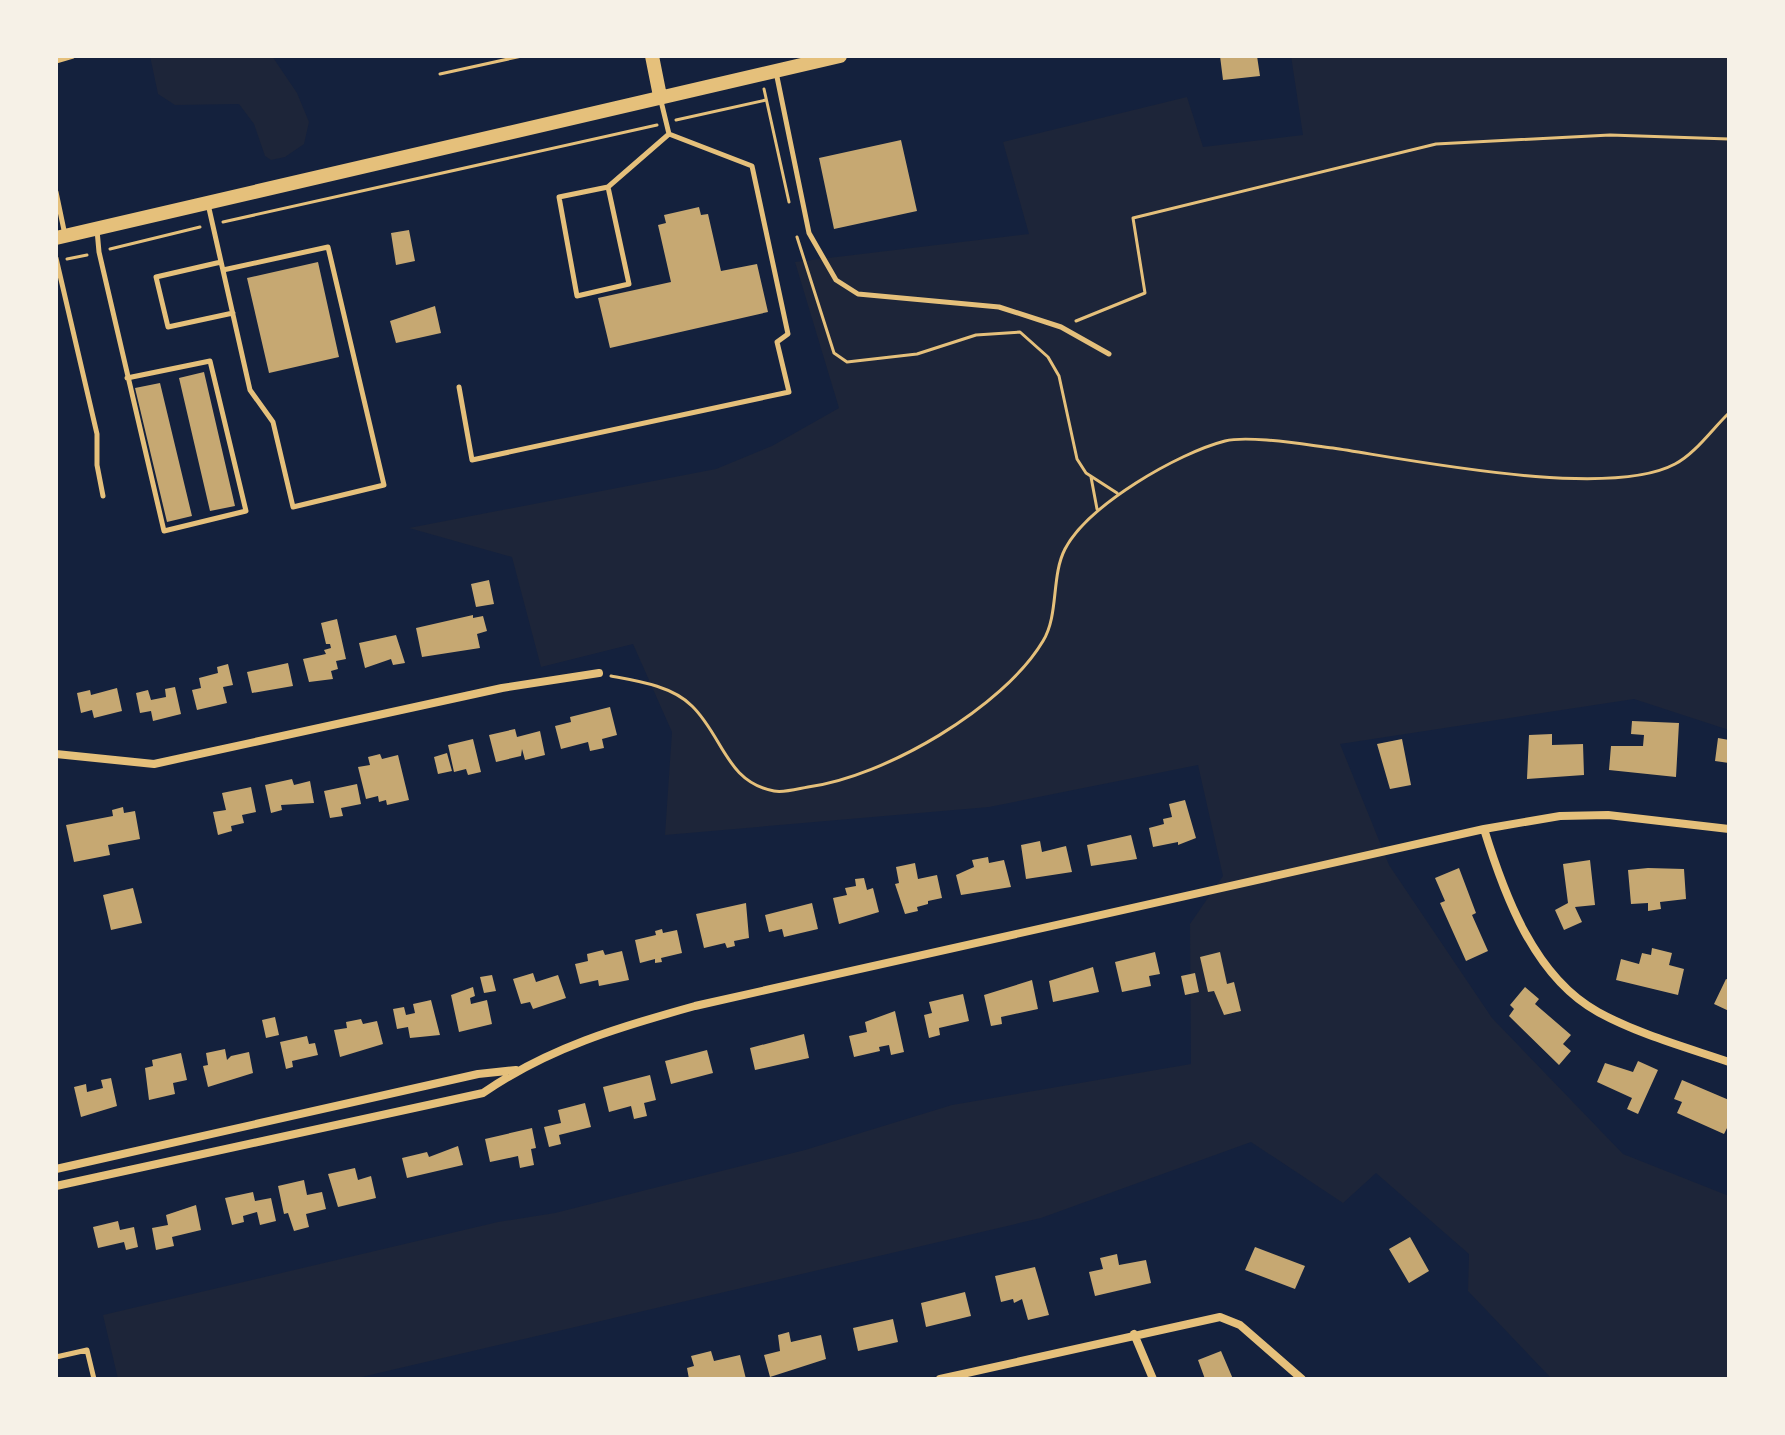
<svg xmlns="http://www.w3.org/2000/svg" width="1785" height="1435" font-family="Karla,sans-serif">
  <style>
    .green { fill: #1d2539 }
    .building { fill: #c6a872 }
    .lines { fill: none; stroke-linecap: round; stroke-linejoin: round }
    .path { stroke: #e5c07b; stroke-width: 3 }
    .service { stroke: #e5c07b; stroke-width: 5 }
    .minor { stroke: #e5c07b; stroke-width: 8 }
    .tertiary { stroke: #e5c07b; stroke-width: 14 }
  </style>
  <rect width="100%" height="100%" fill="#14213d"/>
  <path class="green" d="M150 56H272L297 93 309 122 304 144 285 157 271 160 265 156 254 124 239 104 175 105 158 94Z
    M1291 56H1729V730L1634 699 1340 744 1389 865 1492 1018 1623 1154 1729 1196V1379L1551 1378 1468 1291 1469 1254 1376 1173 1343 1203 1251 1142 1041 1218 353 1379H118L103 1315 498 1222 555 1213 805 1150 952 1105 1191 1064 1190 924 1223 876 1198 765 989 807 665 835 672 732 633 644 541 667 512 557 409 528 716 469 772 446 839 408 795 262 1029 234 1003 142 1187 97 1203 147 1303 135Z"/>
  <path class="building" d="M1220 56H1257L1260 76 1223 80Z
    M901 140 917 211 834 229 819 158Z
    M699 207 701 215 708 214 721 271 757 264 768 312 610 348 598 298 671 282 658 225 666 223 664 215Z
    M409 230 415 261 396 265 391 233Z
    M318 262 339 357 269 373 247 278Z
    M435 306 441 333 396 343 390 321Z
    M204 372 235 506 210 511 179 378Z
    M160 383 192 516 167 522 135 388Z
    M489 580 494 604 476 607 471 584Z
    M473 615V618L483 616 487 631 477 634 480 648 422 657 416 628Z
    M337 619 346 659 336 661 338 669 331 671 333 679 309 682 303 659 326 654 324 650 331 648 330 644H326L321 623Z
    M396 635 405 663 393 665 391 659 365 668 359 643Z
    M288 663 293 686 252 693 247 672Z
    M228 664 233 685 223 687 227 703 197 710 192 690 201 688 199 678 218 673 217 667Z
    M175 687 181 714 153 721 151 711 140 713 136 693 148 690 151 700 166 697 165 689Z
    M117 688 122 711 94 718 92 710 81 713 77 693 90 690 91 695Z
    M610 707 617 735 602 739 604 748 590 751 588 742 561 749 555 726 571 722 570 717Z
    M1632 721 1679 723 1676 777 1609 770 1611 746H1643L1644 735 1631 734Z
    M515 729 517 737 540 731 545 755 525 760 522 749 521 756 496 762 489 735Z
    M1552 734V745L1583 744 1584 775 1527 779 1529 735Z
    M1718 738 1729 740V763L1715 761Z
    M473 739 481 772 468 775 466 769 454 772 448 745Z
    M1402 739 1411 785 1390 789 1377 744Z
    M447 753 452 771 438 774 434 757Z
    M380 754 382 759 398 755 409 800 387 805 386 800 379 802 378 796 366 799 358 767 370 765 368 757Z
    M292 779 294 785 310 781 314 803 281 805 282 810 271 813 265 785Z
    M357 784 361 804 341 808 343 816 330 818 324 791Z
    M251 787 256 812 242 815 244 823 231 826 232 831 218 835 213 812 226 810 222 793Z
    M1185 800 1196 838 1178 845V842L1153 847 1149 828 1164 824 1163 819 1172 817 1169 804Z
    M123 807 124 813 135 811 140 839 108 845 110 855 74 862 66 825 113 816 112 810Z
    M1131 835 1137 859 1091 866 1087 845Z
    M1040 841 1042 852 1066 846 1072 872 1026 879 1021 845Z
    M988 857 989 863 1004 860 1011 887 961 895 956 875 974 867 972 860Z
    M1590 860 1595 905 1575 907 1582 922 1564 930 1555 910 1568 903 1563 864Z
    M915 863 918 879 937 875 942 898 928 901V904L917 907 918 911 905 914 895 884 899 883 896 867Z
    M1459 868 1476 913 1472 915 1488 951 1466 961 1440 903 1445 901 1435 878Z
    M1648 868 1684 869 1686 899 1660 902 1661 909 1648 911V903L1631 904 1628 870Z
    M864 878 867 890 873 888 879 912 839 924 833 898 847 895 845 888 856 886 855 879Z
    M133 888 142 923 111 930 103 895Z
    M746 903 749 938 734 941 735 946 727 948 725 943 704 948 696 914Z
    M812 903 818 929 784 937 782 929 769 932 765 915Z
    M662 929 663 933 677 930 682 953 661 958 662 962 655 963V959L640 963 635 940 656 935 655 931Z
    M1652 948 1672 953 1669 965 1684 969 1678 995 1616 980 1621 959 1639 964 1642 953 1651 955Z
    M603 950 605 955 622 951 629 980 599 986 598 980 580 984 575 964 588 961 587 954Z
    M1155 952 1160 974 1149 976 1151 986 1122 992 1115 962Z
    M1220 952 1227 984 1234 982 1241 1011 1224 1015 1214 991 1208 992 1200 957Z
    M1093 967 1099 992 1053 1002 1049 981Z
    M533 973 536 982 558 975 566 998 533 1009 530 1002 521 1004 513 979Z
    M1195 973 1199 992 1185 995 1181 976Z
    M492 975 496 991 484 993 480 977Z
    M1726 979 1729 980V1011L1714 1004Z
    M1032 980 1038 1009 1001 1017 1002 1024 991 1026 984 995Z
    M473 987 475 996 470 998 471 1004 487 1000 492 1024 459 1032 451 995Z
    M1525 987 1539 999 1535 1004 1571 1035 1563 1044 1571 1051 1559 1065 1509 1016 1514 1009 1510 1005Z
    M963 994 969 1021 939 1028 940 1035 929 1038 924 1015 932 1013 929 1002Z
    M431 1000 440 1035 410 1038 408 1027 397 1029 393 1009 404 1007 406 1015 415 1013 413 1004Z
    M895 1011 904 1052 891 1055 889 1045 879 1047 880 1051 854 1057 849 1036 867 1032 865 1022Z
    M275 1017 279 1035 266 1038 262 1020Z
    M361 1019 363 1024 377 1021 383 1044 340 1057 334 1030 347 1028 346 1022Z
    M804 1034 809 1058 755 1070 750 1048Z
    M307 1036 309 1044 315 1043 318 1055 292 1061 293 1067 286 1069 280 1042Z
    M225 1049 227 1060 231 1056 249 1052 253 1073 208 1087 203 1066 208 1065 206 1053Z
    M707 1050 713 1073 671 1084 665 1061Z
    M181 1053 187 1080 173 1083 175 1094 149 1100 145 1068 153 1066 152 1060Z
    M1638 1061 1658 1070 1638 1114 1627 1109 1632 1098 1597 1082 1605 1063 1633 1072Z
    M650 1075 656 1100 644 1103 647 1116 634 1119 631 1106 609 1112 603 1087Z
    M111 1078 117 1106 81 1117 74 1087 86 1084 87 1092 103 1088 101 1080Z
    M1682 1080 1729 1100V1124L1724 1134 1677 1113 1682 1102 1674 1099Z
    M585 1103 591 1127 559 1135 561 1144 549 1147 544 1127 561 1123 558 1110Z
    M532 1128 536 1148 531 1149 534 1165 520 1168 518 1156 490 1162 485 1139Z
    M458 1146 463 1165 407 1178 402 1158 427 1152 429 1157Z
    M355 1168 358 1180 371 1176 376 1198 338 1207 328 1174Z
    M304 1180 307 1195 322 1192 326 1209 306 1214 309 1227 294 1231 288 1213 284 1214 278 1186Z
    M253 1192 255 1201 271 1198 276 1221 260 1225 257 1212 243 1216 244 1222 232 1225 225 1198Z
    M196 1205 201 1230 172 1237 174 1246 156 1250 152 1228 168 1225 166 1215Z
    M118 1221 120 1230 134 1227 138 1247 126 1250 124 1242 98 1248 93 1227Z
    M1410 1237 1429 1271 1409 1283 1389 1249Z
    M1255 1247 1305 1266 1295 1289 1245 1270Z
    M1117 1254 1119 1265 1146 1260 1151 1283 1095 1296 1089 1272 1103 1269 1100 1258Z
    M1035 1267 1049 1315 1028 1320 1022 1299 1014 1303 1013 1299 1001 1302 995 1276Z
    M965 1292 971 1316 926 1327 921 1303Z
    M893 1319 898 1342 858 1351 853 1328Z
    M789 1332 791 1342 821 1335 826 1359 770 1377 764 1355 780 1351 778 1335Z
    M711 1351 714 1361 740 1355 746 1379H689L687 1368 694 1366 691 1356Z
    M1221 1351 1233 1379H1205L1198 1360Z"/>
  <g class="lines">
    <path class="path" d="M440 74 522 56
      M764 89 789 202
      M676 120 766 100
      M223 222 657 125
      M797 237 834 353 847 362 917 354 976 335 1020 332 1048 357 1059 376 1077 459 1086 473 1117 493
      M110 249 200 227
      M67 259 87 255
      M1076 321 1145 293 1133 218 1436 144 1610 135 1729 139
      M1091 477 1097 509
      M611 676C638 681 672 686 692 706 723 736 726 782 774 791 784 793 797 789 808 787 884 777 1003 708 1043 641 1059 615 1051 576 1065 549 1088 505 1178 453 1225 441 1249 435 1307 445 1333 448 1412 460 1608 500 1675 464 1695 454 1713 428 1729 413"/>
    <path class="service" d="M56 61 73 56
      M776 72 809 233 836 280 858 294 999 307 1061 327 1109 354
      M608 187 629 284 577 296 559 197 608 187 669 134 661 101
      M56 192 65 235
      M208 204 250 390 273 422 293 507 384 485 328 247 223 270
      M97 230 99 252 164 531 246 511 210 361 127 378
      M56 258 97 434V465L103 496
      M221 262 156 277 168 327 233 313
      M459 387 472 460 789 392 777 342 788 334 752 166 669 134
      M56 1357 87 1350 94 1379"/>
    <path class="minor" d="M56 754 154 764 502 688 599 673
      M1729 829 1608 815 1560 816 1484 829C1504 894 1534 977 1598 1012 1638 1034 1685 1047 1729 1062
      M56 1169 478 1074 516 1070
      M56 1186 483 1093C548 1048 619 1027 695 1006L1484 829
      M1134 1334 1153 1379
      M940 1379 1220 1317 1240 1325 1302 1379"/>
    <path class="tertiary" d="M652 56 660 96
      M56 238 840 56"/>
  </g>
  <rect width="1785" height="1435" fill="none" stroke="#f6f1e7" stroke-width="116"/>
</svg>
